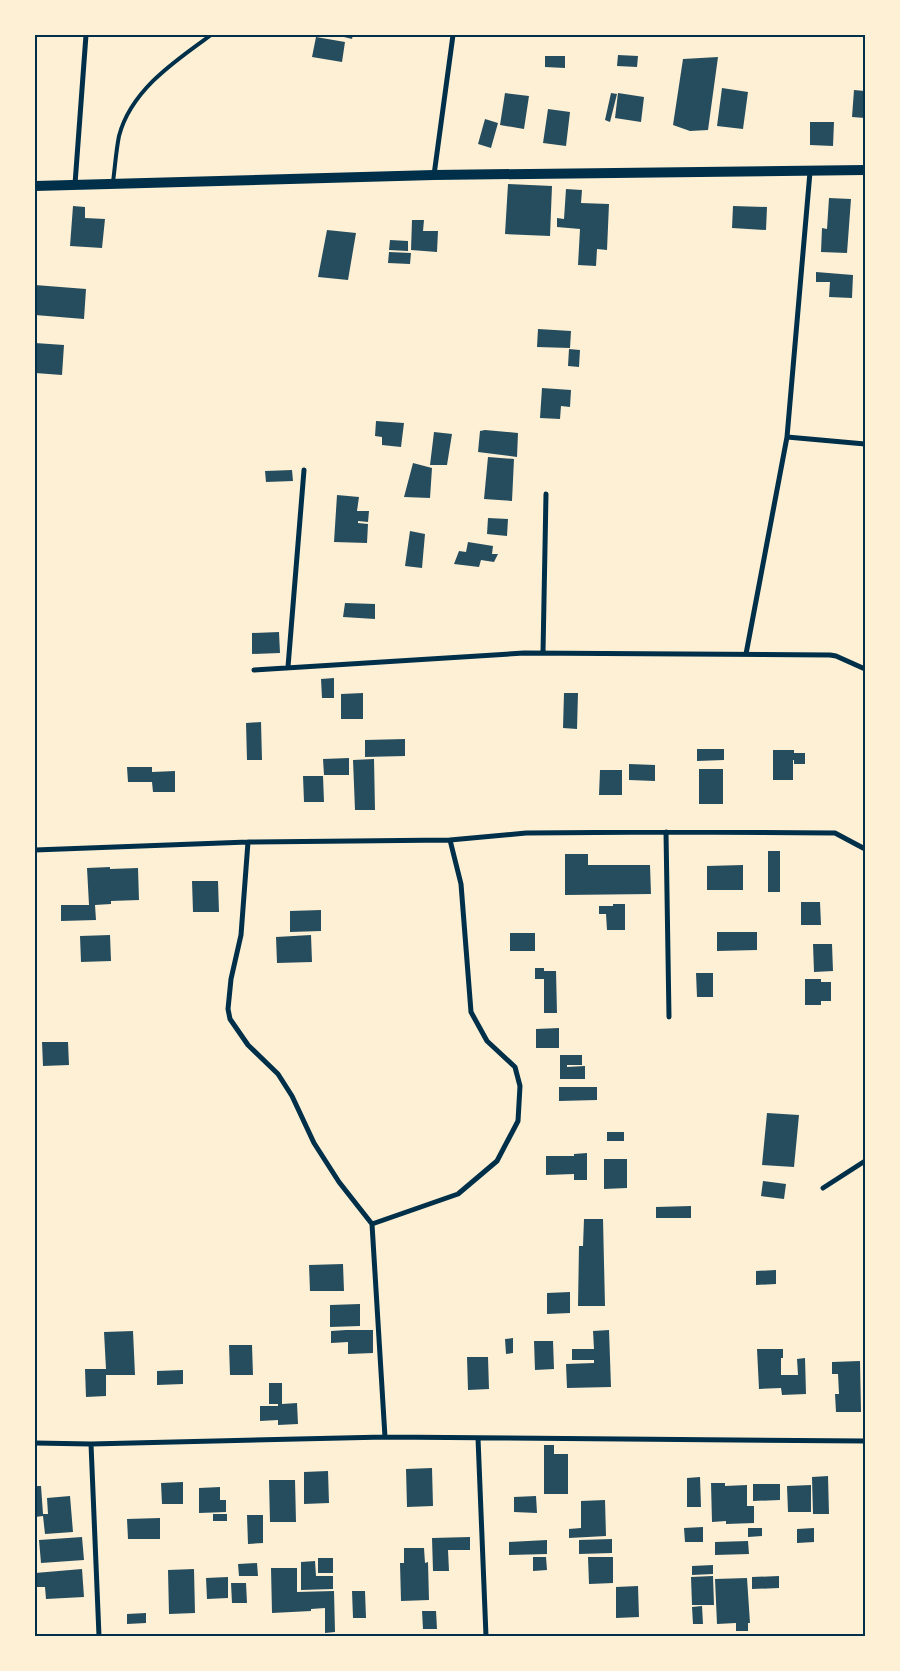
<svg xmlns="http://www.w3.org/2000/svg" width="900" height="1671" font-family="'Fira Sans Condensed',sans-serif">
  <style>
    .building { fill: #264d5e }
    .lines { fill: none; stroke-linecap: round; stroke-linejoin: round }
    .service { stroke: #003049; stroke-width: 4 }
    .minor { stroke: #003049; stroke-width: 5 }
    .secondary { stroke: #003049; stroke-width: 10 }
    .neatline { fill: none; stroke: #003049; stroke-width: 2 }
  </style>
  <rect width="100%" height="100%" fill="#fdf0d5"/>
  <path class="building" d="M336 35H353L352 39Z
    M316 37 345 42 342 62 312 57Z
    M618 55 638 56 637 67 617 66Z
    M545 56H565V68L545 67Z
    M718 57 708 130 690 131 673 125 683 59Z
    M722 88 748 92 743 129 717 126Z
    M854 90 865 91V118L852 117Z
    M505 93 529 96 524 129 500 125Z
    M611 93 617 94 610 122 605 120Z
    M618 93 644 97 641 122 615 118Z
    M548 109 570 112 566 146 543 143Z
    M485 119 498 123 491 148 478 144Z
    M810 122H834L833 146 810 145Z
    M508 184 552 186 550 236 505 234Z
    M566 189 582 190 581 203 609 204 607 250 597 249 596 266 578 265 580 229 557 227V218L564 219Z
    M829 198 851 199 847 253 821 252 822 228 827 229Z
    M73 206 85 207V218L105 219 102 248 70 246Z
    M733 206 767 207 766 230 732 228Z
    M412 220H424L423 231H438L437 252 411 250Z
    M327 230 356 233 348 280 318 277Z
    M390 240 408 241V251L389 250Z
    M389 252 411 253 410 264 388 263Z
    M816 272 853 275 852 298 829 297 830 282H816Z
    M35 285 86 289 84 319 35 315Z
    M538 329 571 331 570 348 537 347Z
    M35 343 64 345 62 375 35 373Z
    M569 349 580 350 579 367 568 366Z
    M542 388 571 390 570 407 561 406 560 419 540 418Z
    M376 421 404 423 401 447 382 445V437L375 436Z
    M485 430 518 433 517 457 478 452 480 431Z
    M434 432 452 434 447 465H430Z
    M488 457 514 459 512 501 484 499Z
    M413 463 432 468 430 498 404 497Z
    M292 470 293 481 266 482 265 471Z
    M337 495 359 497 357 511H369L368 522 358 521V523L368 524 367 543 334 542Z
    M488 518 508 519 507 536 487 534Z
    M410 531 425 534 422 568 405 566Z
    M468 542 493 546 492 554H498L494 562 481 560 479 567 454 564 459 551 466 552Z
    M345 603 375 604V619L343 617Z
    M279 632 280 653 252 654V633Z
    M334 678V698H322L321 679Z
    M363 693V719H341V694Z
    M564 693H578L577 729 563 728Z
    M261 722 262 760H247L246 723Z
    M405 739V756L365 757V740Z
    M697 749H724V760L697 761Z
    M773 750H794V753H805V764H794V760H793V780H773Z
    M349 758V775H324L323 759Z
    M374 759 375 810H355L353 760Z
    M629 764 655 765V781L629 780Z
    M127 767H152V772L175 771V792H153L152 782H128Z
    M699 769H723V804H699Z
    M600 770H622V795H599Z
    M303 776H323L324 802H304Z
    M768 851H780V892H768Z
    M565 854H588V865H650L651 894 565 895Z
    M743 865V890H707V866Z
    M110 867V869L138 868 139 900 111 901V904L95 905 96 920 61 921V905H89L87 868Z
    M192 881H218L219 912H193Z
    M801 902H820L821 925H801Z
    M613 904H625V930H607L606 914H599V906H613Z
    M321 910V931L290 932V911Z
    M717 932H757V950L717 951Z
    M510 933H535V951H510Z
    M110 935 111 961 81 962 80 936Z
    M311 935 312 962 277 963 276 937Z
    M813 944H832L833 971 814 972Z
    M535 968H544V971H556L557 1013H544V979H535Z
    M696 973H713V997H697Z
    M805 979H821V982H831V1001H821V1005H805Z
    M559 1028V1048H536V1029Z
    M42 1042H68L69 1065 43 1066Z
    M560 1055H582V1065H567V1067L585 1066V1079H560Z
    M559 1087H597V1100L559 1101Z
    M767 1113 799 1115 794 1167 762 1165Z
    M607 1132H624V1141H607Z
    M587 1153V1180H574V1174L546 1175V1156H574V1154Z
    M604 1159H627V1188L604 1189Z
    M763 1181 786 1184 784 1199 761 1196Z
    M691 1206V1218H656V1207Z
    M584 1219H603L605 1306H578L579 1246H583Z
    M343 1264 344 1291H310L309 1265Z
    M776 1270V1284L756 1285V1271Z
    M570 1292V1313L547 1314V1293Z
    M360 1304V1326L330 1327V1305Z
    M346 1330H373V1353L348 1354V1342L331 1343V1331Z
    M609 1330 611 1387 567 1388 566 1364 594 1363V1360H572V1349H594L593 1331Z
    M133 1331 135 1375H106V1396L86 1397 85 1369H106L104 1332Z
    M513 1338V1353L506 1354 505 1339Z
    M534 1341H553L554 1369 535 1370Z
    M229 1345H252L253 1375H230Z
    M757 1349H783V1358H781V1375H798L797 1359 805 1358 806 1394 782 1395 781 1388 759 1389Z
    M467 1357H488L489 1389 468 1390Z
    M860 1361 861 1412H836L835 1394H839L838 1374H832V1362Z
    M183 1370V1384L157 1385V1371Z
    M269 1383H282V1404L297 1403 298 1424 278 1425V1420L260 1421V1406H278V1404H269Z
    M544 1445H554V1454H568V1494H544Z
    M432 1468 433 1506 407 1507 406 1469Z
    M328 1471 329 1503 304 1504V1472Z
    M828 1476 829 1514H813L812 1477Z
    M700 1477 701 1507H687V1478Z
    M269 1480H295L296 1522H270Z
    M183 1482V1504H162L161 1483Z
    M711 1483H725V1486L747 1485V1506H754V1523L726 1524V1521L712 1522Z
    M753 1484H780V1500L753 1501Z
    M811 1485V1512H788L787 1486Z
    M35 1486H41L43 1514H48L47 1498 70 1496 73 1532 45 1534 43 1516 35 1517Z
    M220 1487V1500H226V1512L199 1513V1488Z
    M536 1496 537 1513 514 1512V1497Z
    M605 1500 606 1536 569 1538V1529L581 1528V1501Z
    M213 1514H227V1521H213Z
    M247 1515H263V1543L248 1544Z
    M160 1518V1539H128L127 1519Z
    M703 1527V1542H685L684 1528Z
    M748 1528H762V1536L748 1537Z
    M814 1528V1542L797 1543V1529Z
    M82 1537 84 1560 41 1563 39 1540Z
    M470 1537V1550H448L449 1571H433L432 1538Z
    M612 1539V1553L579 1554V1540Z
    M547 1540V1554L509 1555V1542Z
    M748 1541 749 1554 715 1555V1542Z
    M404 1548H424L425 1563 428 1562 429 1600 401 1601 400 1563H404Z
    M533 1557H546L547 1570 533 1571Z
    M588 1557H613V1583L589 1584Z
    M318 1558H333V1573H318Z
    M315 1561 316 1576H333V1589L301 1590V1562Z
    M257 1563 258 1576H239L238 1564Z
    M713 1565V1574L692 1575V1566Z
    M271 1568H297V1592L334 1591 335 1632 325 1633V1608L311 1609V1611L272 1613Z
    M82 1569 84 1597 46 1599 45 1587H35V1573Z
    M194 1569 195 1613 169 1614 168 1570Z
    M713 1576 714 1605H692L691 1577Z
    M779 1576V1588L752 1589V1577Z
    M228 1577V1598L207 1599 206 1578Z
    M747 1578 750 1623H748V1631H736V1623L717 1624 715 1579Z
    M231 1583H246L247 1603H232Z
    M638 1586 639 1617 616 1618V1587Z
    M352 1591H365L366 1618H353Z
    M702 1606 703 1624H693L692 1607Z
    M422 1611H436L437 1629H423Z
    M146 1613V1623L127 1624V1614Z"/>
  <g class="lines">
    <path class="service" d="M113 182C115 167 116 151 119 136 131 90 175 61 211 35"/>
    <path class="minor" d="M434 175 453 35
      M75 184 86 35
      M787 437 865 444
      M543 653 546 494
      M746 654 787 437 810 172
      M288 667 304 470
      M254 670 524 653 830 655 836 656 865 669
      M666 832 669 1017
      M248 842 241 935 231 979 228 1009 230 1019 248 1045 278 1074 292 1096 314 1143 339 1182 372 1224 385 1437
      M35 850 248 842 450 840 526 833 666 832 835 833 865 849
      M823 1188 865 1161
      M372 1224 458 1194 497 1161 518 1121 520 1086 515 1067 487 1041 471 1012 461 884 450 840
      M478 1438 486 1636
      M35 1443 91 1444 385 1437 865 1441
      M91 1444 99 1636"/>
    <path class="secondary" d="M35 186 434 175 865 170"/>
  </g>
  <rect width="900" height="1671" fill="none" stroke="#fdf0d5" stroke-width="72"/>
  <rect x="36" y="36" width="828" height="1599" class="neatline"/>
</svg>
